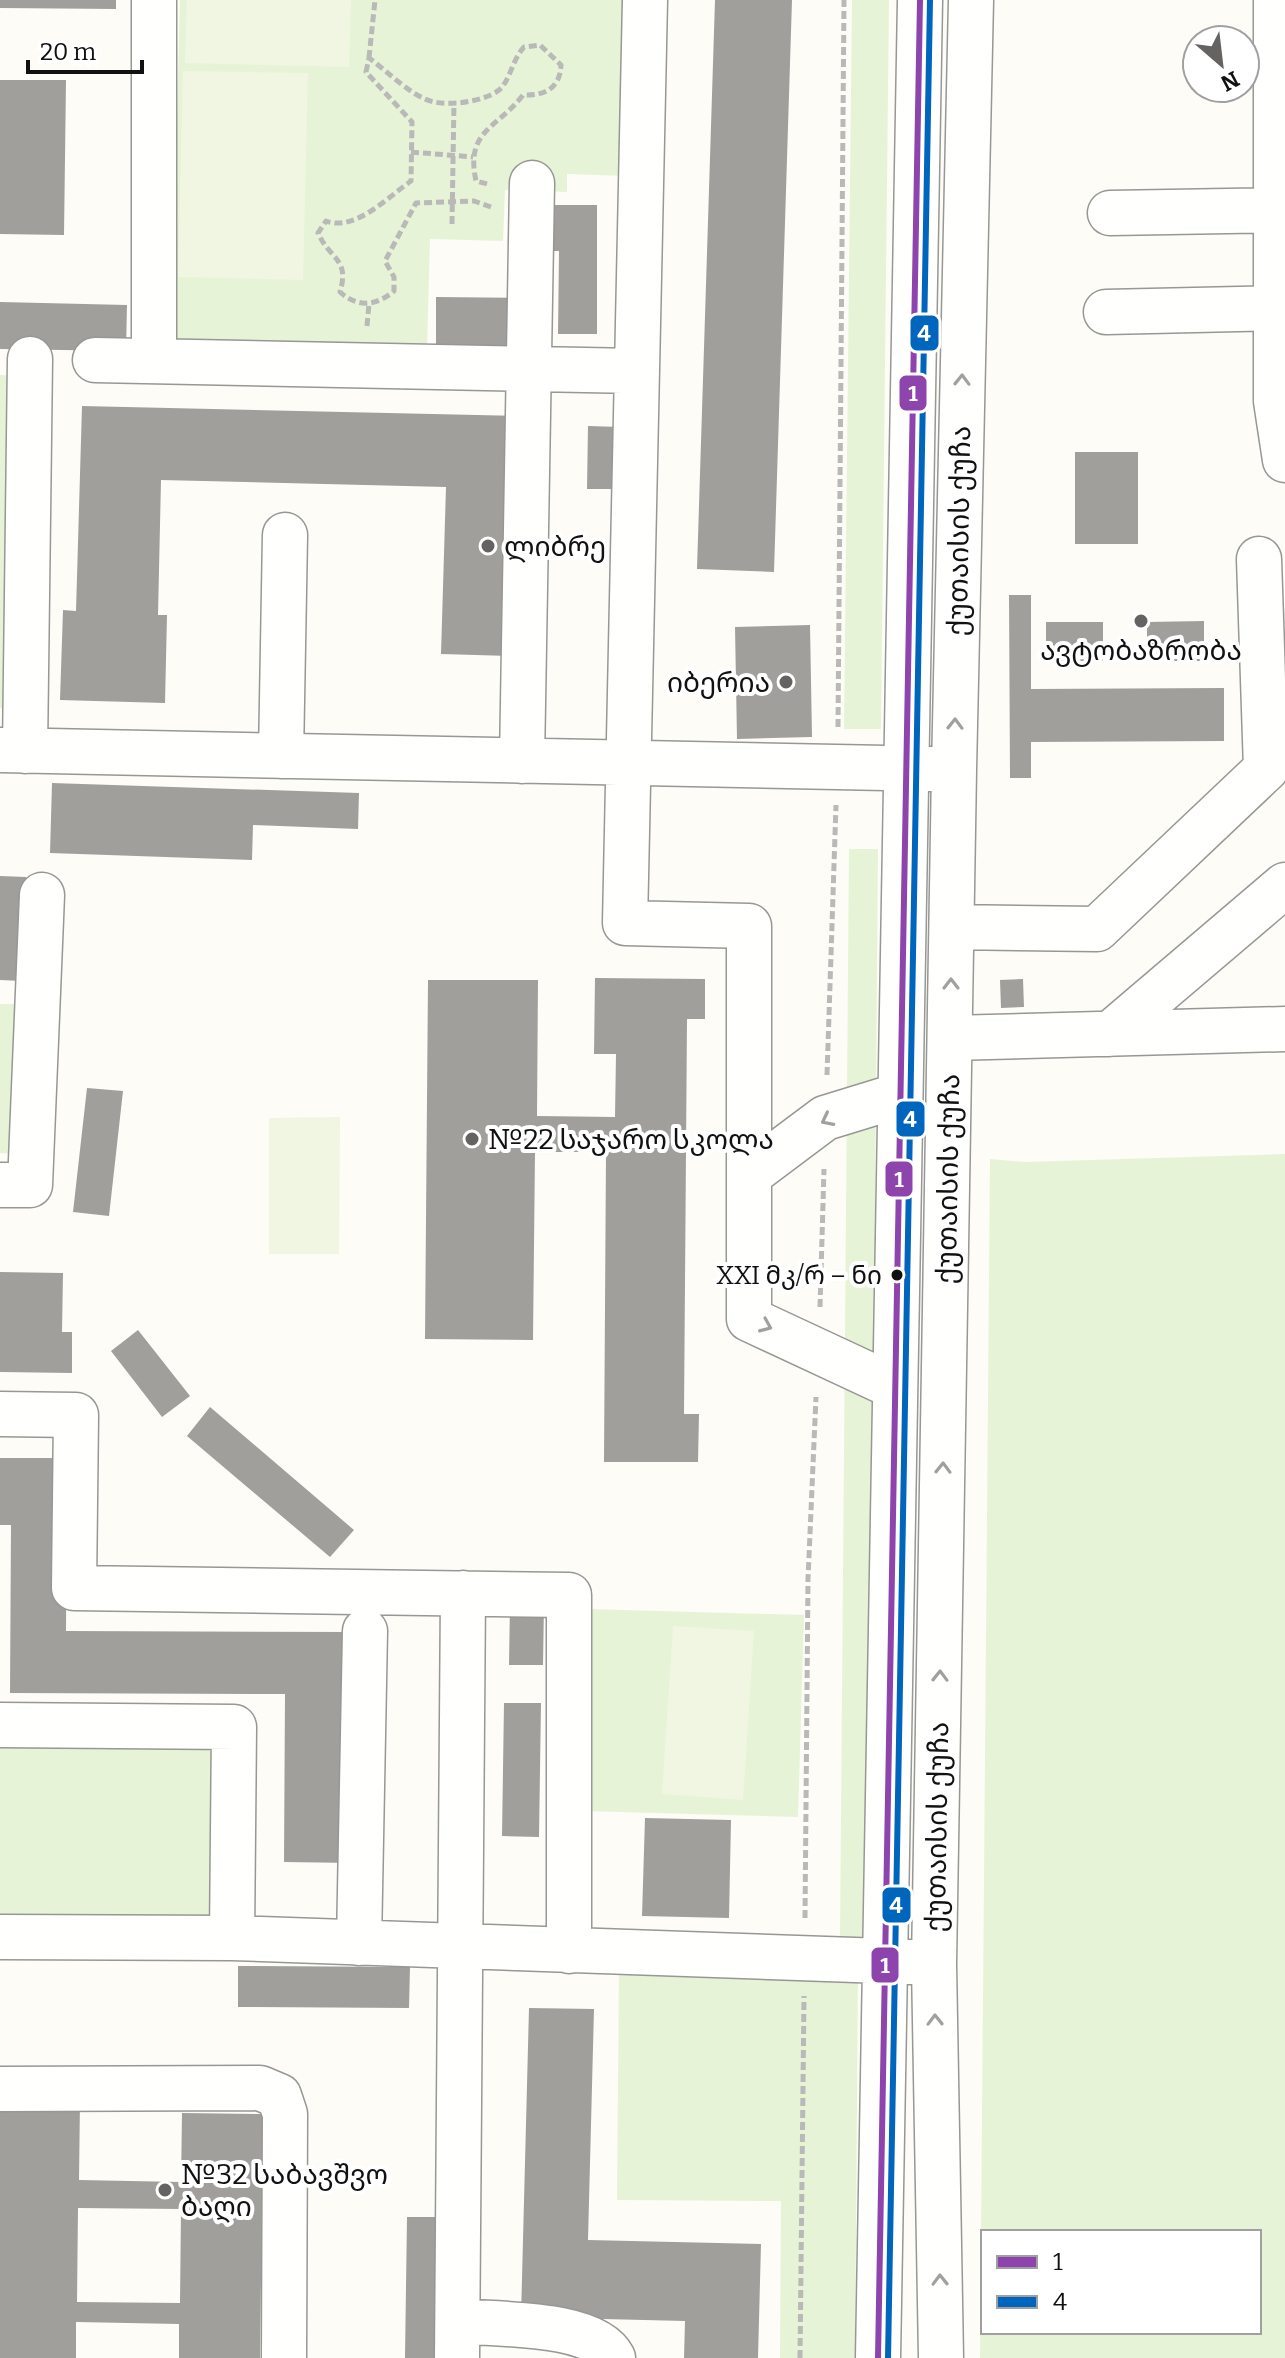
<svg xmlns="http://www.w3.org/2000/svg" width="1285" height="2358" font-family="Bitter,'Noto Sans Georgian',serif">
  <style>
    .green { fill: #e7f3d7; fill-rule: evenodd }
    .pitch { fill: #f0f6e1 }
    .building { fill: #a19f9c; fill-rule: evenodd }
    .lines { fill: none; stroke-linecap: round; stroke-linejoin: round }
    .minor-casing { stroke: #979795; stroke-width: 47 }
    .path { stroke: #b9b9b8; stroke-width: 5; stroke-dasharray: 8 4; stroke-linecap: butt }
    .minor { stroke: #fffffe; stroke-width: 44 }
    .bus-1-casing { stroke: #fff; stroke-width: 12 }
    .bus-2-casing { stroke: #fff; stroke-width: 12 }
    .bus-1 { stroke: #8e44ad; stroke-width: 6 }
    .bus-2 { stroke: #0065bd; stroke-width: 6 }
    .oneway { stroke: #a0a09f }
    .poi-dot { fill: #646362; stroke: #fff; stroke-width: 3 }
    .bus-dot { fill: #111; stroke: #fff; stroke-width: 3 }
    .labels { text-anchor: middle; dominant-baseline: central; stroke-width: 8; stroke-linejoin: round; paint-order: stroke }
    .bus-label { font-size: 26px; fill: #111; stroke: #fff; text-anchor: end }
    .street-label { font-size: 28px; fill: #111; stroke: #fff }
    .poi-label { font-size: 28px; fill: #111; stroke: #fff; text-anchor: start }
    .line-badge { stroke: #fff; stroke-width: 3 }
    .badge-label { font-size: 22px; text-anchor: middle; font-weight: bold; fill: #fff }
  </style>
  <rect width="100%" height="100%" fill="#fdfcf7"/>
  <path class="green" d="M180 0H634L629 176 567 174V192L505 190 503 241 430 239 427 348 171 342Z
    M852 0H889L881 729H844Z
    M0 375 22 376 15 708H0Z
    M849 849H878L869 1938H840Z
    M0 1004H17L13 1154 0 1153Z
    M1285 1154V2358H980L990 1159 1025 1162ZM983 2232H1259V2332H983Z
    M589 1609 804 1615 798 1817 583 1811Z
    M0 1735 215 1737 212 1921 0 1918Z
    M619 1967 858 1968 855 2358H780L781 2201 617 2200Z"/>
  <path class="pitch" d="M187 0H351L349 67 185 63Z
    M183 71 308 73 303 280 178 277Z
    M340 1117 339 1254H269V1118Z
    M673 1626 754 1631 743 1800 662 1794Z"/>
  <path class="building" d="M0 0H116V9L0 8Z
    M715 0H792L774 572 697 569Z
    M0 80H66L64 235 0 234Z
    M545 205H597V334H558L559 251H545Z
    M436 297 525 298V347L436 346Z
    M0 302 127 305 126 351 0 349Z
    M82 406 519 416 512 656 441 654 446 487 161 480 158 615H167L165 703 60 700 63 610 76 611Z
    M588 426 621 427 620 489H587Z
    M1075 452H1138V544H1075Z
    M1009 595H1031V689L1224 688V741L1031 742V778H1010Z
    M1204 621V661H1147V622Z
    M1046 622H1103V661H1046Z
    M810 625 812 737 737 739 735 627Z
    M52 783 359 793 358 829 253 825 252 860 50 853Z
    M0 876 26 877 22 981 0 980Z
    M595 978 705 979V1019H687L684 1414H699L698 1462H604L606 1152H535L533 1340 425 1339 428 980H538L537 1116 615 1117 616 1054H594Z
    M1023 979 1024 1007 1001 1008 1000 980Z
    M87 1088 123 1091 109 1216 73 1212Z
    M0 1272 63 1273 62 1332H72V1373L0 1372Z
    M138 1330 190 1396 162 1417 111 1351Z
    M210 1407 354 1530 330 1557 187 1436Z
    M0 1458H67L66 1631 355 1632 354 1863 284 1862 285 1694 10 1693 11 1525H0Z
    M510 1603 544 1604 543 1665H509Z
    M504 1703H541L539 1837 502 1836Z
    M645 1818 731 1820 729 1918 642 1916Z
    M238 1966 410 1967 409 2008 238 2007Z
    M529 2008 594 2009 588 2240 761 2244 758 2358H684L685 2321 521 2317Z
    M0 2099 80 2100 79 2180 181 2182 182 2113 263 2114 260 2358H179V2324L76 2322V2358H0ZM78 2208 181 2209 180 2303 77 2302Z
    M407 2217H442L440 2358H405Z"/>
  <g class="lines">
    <defs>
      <path id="minor" d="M645 0 625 923 749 926V1319L895 1387
        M1276 0V401L1285 460
        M1110 213 1285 210
        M1106 312 1285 308
        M95 360 636 371
        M154 361V0
        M0 750 935 769
        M25 751 30 359
        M281 756 285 535
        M522 761 532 183
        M952 927 1097 929 1266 769 1259 559
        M1110 1034 1285 885
        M951 1038 1285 1029
        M749 1175 825 1118 900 1095
        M0 1185H30L42 895
        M0 1414 76 1415 74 1588 569 1595V1951
        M0 1725 234 1727 232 1938
        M0 1937 232 1938 912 1962
        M359 1943 365 1631
        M0 2089 260 2088 279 2096 285 2114 284 2358
        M458 2321C498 2325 594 2321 613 2358
        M457 2358 463 1593
        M878 2358 920 0
        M941 2358 934 1964 954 770 971 0"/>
    </defs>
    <use href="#minor" class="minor-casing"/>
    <path class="path" d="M369 58 375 0
      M411 152 473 157
      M491 207 474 201 416 203 385 261 394 277V291C376 306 358 308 340 292 350 258 330 260 318 233L326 221C355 232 388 197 411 181L412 122 366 72 369 58C387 71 405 90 425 99 443 108 484 102 499 90 510 81 512 60 524 47L540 45 561 65C560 88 545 96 523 95 497 129 465 130 476 181L491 185
      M452 224 454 101
      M367 326 369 304
      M838 727 844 0
      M827 1075 836 805
      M820 1307 824 1169
      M805 1918 808 1579 816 1397
      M800 2358 804 1996"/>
    <use href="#minor" class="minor"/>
    <defs>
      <path id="bus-1" d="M878 2358 920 0"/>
      <path id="bus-2" d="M888 2358 930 0"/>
    </defs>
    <use href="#bus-1" class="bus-1-casing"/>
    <use href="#bus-2" class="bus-2-casing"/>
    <use href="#bus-1" class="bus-1"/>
    <use href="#bus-2" class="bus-2"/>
  </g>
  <defs><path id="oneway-chevron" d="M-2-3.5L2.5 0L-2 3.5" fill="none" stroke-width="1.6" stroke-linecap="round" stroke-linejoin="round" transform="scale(2)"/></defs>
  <g class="oneway">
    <use href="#oneway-chevron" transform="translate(962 380) rotate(-89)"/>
    <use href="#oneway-chevron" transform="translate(955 724) rotate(-89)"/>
    <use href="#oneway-chevron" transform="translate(951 984) rotate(-90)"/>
    <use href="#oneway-chevron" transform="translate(827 1120) rotate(153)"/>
    <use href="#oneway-chevron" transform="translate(766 1326) rotate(23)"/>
    <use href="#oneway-chevron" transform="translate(943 1468) rotate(-89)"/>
    <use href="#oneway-chevron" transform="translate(940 1676) rotate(-89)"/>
    <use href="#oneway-chevron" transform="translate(935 2020) rotate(-91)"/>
    <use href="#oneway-chevron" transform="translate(940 2280) rotate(-91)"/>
  </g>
  <g class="poi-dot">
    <circle cx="488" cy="546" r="8"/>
    <circle cx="1141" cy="621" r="8"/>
    <circle cx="786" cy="682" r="8"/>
    <circle cx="472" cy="1139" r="8"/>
    <circle cx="165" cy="2190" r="8"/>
  </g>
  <circle class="bus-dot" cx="897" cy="1275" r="7"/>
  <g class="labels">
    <g class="bus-label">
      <text x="882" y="1275">XXI მკ/რ – ნი</text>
    </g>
    <g class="street-label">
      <text transform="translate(959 531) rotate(-89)">ქუთაისის ქუჩა</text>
      <text transform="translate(948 1179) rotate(-89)">ქუთაისის ქუჩა</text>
      <text transform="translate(937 1827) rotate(-89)">ქუთაისის ქუჩა</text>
    </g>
    <g class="poi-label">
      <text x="504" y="546">ლიბრე</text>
      <text x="1141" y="650" text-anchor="middle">ავტობაზრობა</text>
      <text x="770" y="682" text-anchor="end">იბერია</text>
      <text x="488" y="1139">№22 საჯარო სკოლა</text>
      <text x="181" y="2174">№32 საბავშვო<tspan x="181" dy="32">ბაღი</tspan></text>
    </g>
  </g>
  <g class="line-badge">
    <rect x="909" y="314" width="31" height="38" rx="8" fill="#0065bd"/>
    <rect x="898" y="374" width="30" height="38" rx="8" fill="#8e44ad"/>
    <rect x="895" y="1100" width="31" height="38" rx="8" fill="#0065bd"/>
    <rect x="884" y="1160" width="30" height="38" rx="8" fill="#8e44ad"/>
    <rect x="881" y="1886" width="31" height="38" rx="8" fill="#0065bd"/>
    <rect x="870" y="1946" width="30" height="38" rx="8" fill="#8e44ad"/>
  </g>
  <g class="badge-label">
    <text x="924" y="341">4</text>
    <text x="913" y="401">1</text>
    <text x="910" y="1127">4</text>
    <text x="899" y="1187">1</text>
    <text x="896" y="1913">4</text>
    <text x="885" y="1973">1</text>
  </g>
  <rect x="981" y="2230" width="280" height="104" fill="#ffffff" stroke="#a0a0a0" stroke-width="2"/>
  <rect x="997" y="2256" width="40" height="12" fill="#8e44ad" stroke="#a0a0a0" stroke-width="2"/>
  <text x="1053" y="2270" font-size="24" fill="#111111">1</text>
  <rect x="997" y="2296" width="40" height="12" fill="#0065bd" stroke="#a0a0a0" stroke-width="2"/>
  <text x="1053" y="2310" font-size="24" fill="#111111">4</text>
  <g transform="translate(1221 64) rotate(152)"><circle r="38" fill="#ffffff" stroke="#a0a0a0" stroke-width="2"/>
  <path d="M0-6L14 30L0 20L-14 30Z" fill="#646362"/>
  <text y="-12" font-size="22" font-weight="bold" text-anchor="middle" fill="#111111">N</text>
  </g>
  <path d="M28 60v12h114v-12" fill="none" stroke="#111111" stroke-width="4"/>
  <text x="40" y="60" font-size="24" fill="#111111" stroke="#ffffff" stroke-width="6" paint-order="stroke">20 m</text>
</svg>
